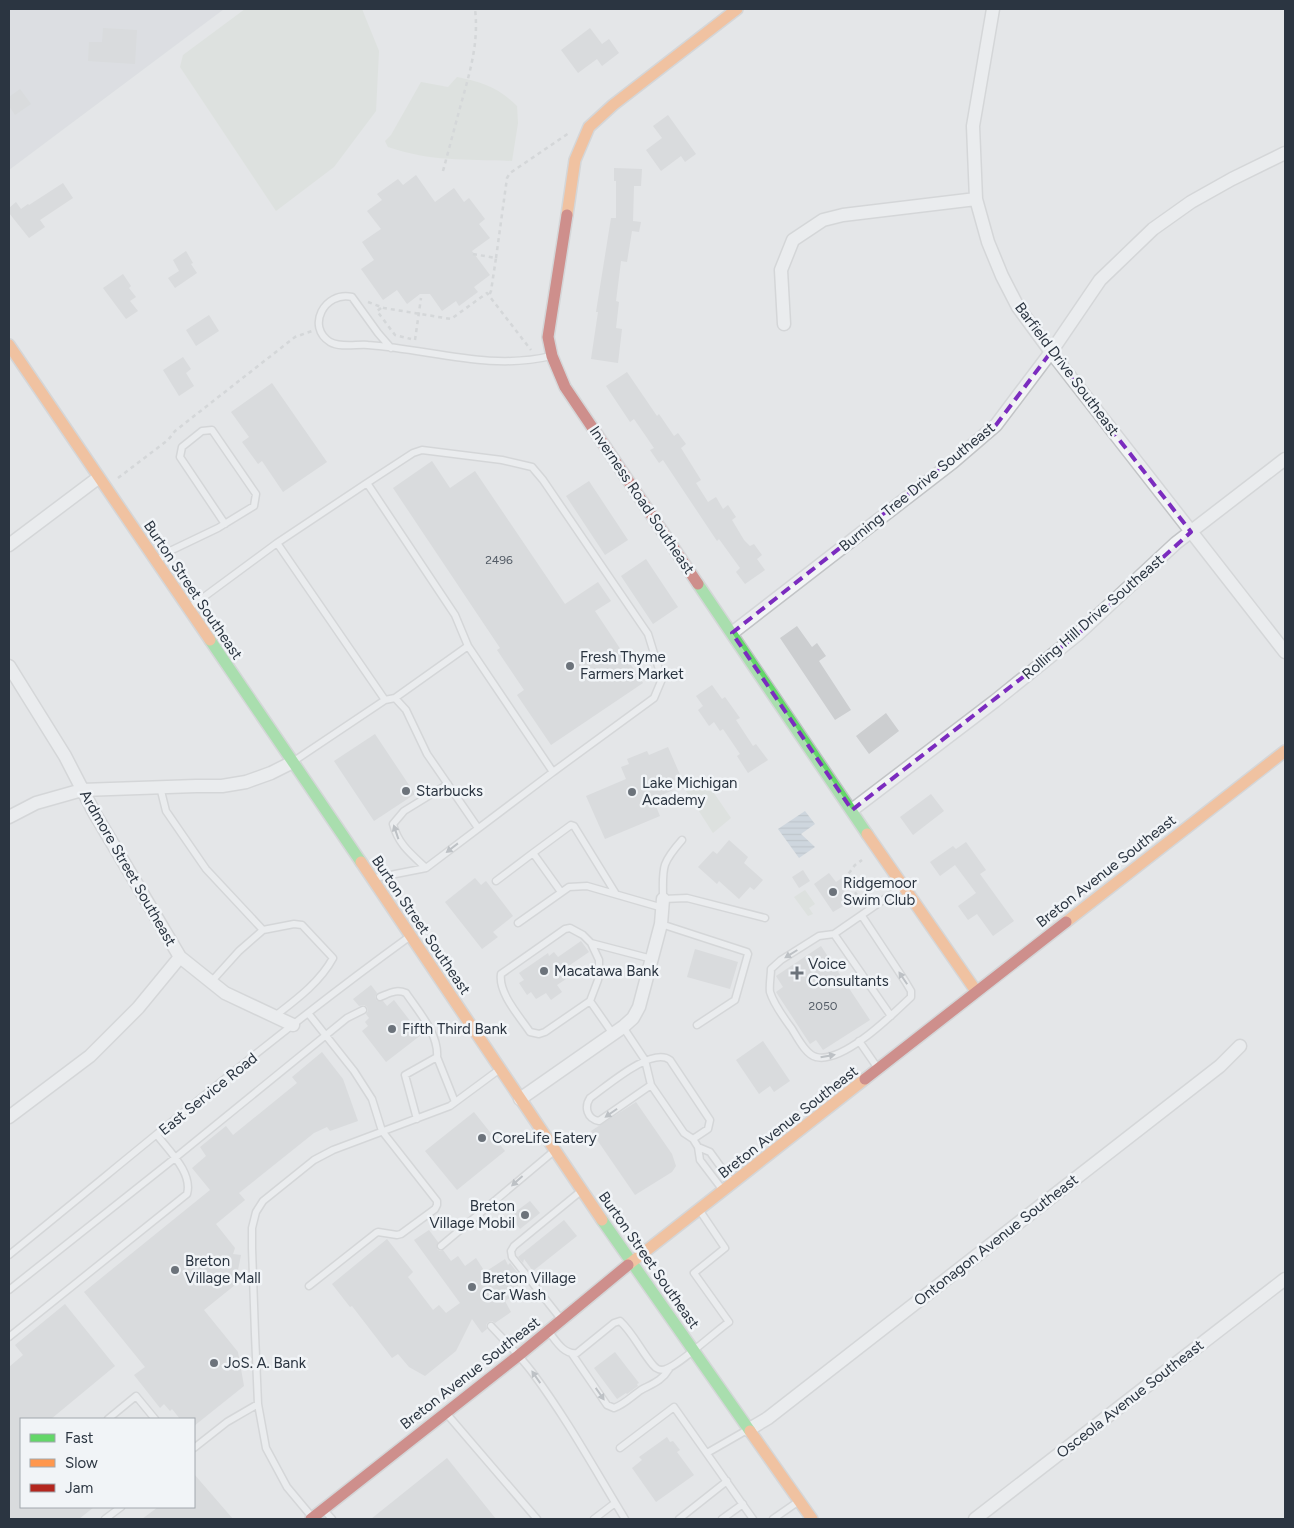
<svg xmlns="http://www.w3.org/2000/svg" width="1294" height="1528" font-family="Figtree,sans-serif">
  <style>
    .built { fill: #d2d6db }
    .park { fill: #d5dcd4 }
    .water { fill: url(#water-rules) }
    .building { fill: #ccced0 }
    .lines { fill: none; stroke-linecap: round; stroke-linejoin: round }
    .lane-casing { stroke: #c2c4c6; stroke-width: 9 }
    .street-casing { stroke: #c2c4c6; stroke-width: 15 }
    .fast-casing { stroke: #c2c4c6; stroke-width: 14 }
    .slow-casing { stroke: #c2c4c6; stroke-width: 14 }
    .jam-casing { stroke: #c2c4c6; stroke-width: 14 }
    .path { stroke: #c2c5c7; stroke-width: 2.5; stroke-dasharray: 4 4; stroke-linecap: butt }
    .lane { stroke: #f2f4f5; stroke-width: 6 }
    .street { stroke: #f2f4f5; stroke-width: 12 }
    .fast { stroke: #63d668; stroke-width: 11 }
    .slow { stroke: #ff974d; stroke-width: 11 }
    .jam { stroke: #b3261e; stroke-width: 11 }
    .oneway { fill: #8e949b }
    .marked { fill: none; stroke: #7b2cbf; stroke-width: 4; stroke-dasharray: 10 6; stroke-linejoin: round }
    .poi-dot { fill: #6c737b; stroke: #f1f4f7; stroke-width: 2 }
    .labels { text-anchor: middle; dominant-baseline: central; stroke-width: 5; stroke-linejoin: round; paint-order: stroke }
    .number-label { font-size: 12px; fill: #545c66 }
    .street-label { font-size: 15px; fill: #2b3541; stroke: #f1f4f7 }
    .poi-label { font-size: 15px; fill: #2b3541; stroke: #f1f4f7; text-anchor: start }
  </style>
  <defs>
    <pattern id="water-rules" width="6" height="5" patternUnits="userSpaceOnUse" patternTransform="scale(1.25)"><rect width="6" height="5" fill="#b4c4d2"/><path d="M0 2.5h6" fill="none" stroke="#93a0ac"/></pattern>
  </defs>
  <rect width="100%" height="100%" fill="#e4e6e8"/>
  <path class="built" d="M9 9H224L9 170Z"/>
  <path class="park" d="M245 9H362L379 51 376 111 334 167 276 211 180 67 183 55Z
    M457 77C482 82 499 88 517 106L518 123 512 161C467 159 432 162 388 147L385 141 391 135 421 82 448 87Z
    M705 780 731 818 713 833 686 791Z
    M805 890 815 904 809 908 813 914 808 916 794 897Z"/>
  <path class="water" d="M805 811 815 824 801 834 815 847 799 858 778 829Z"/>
  <path class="building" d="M103 28 137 30 135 64 88 61 89 42H102Z
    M590 28 602 44 609 39 619 53 602 66 597 59 578 73 561 50Z
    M20 89 31 104 15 115 9 106V97Z
    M668 115 696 154 685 162 681 156 661 171 646 150 662 138 653 126Z
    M614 168 642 169 641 186H634L633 221 641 222 639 232 632 231 627 262 621 261 616 301 619 302 616 328 622 329 618 363 591 359 598 312H596L611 218H616V181H614Z
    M416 175 435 202 454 188 464 202 469 198 485 219 479 224 490 238 472 251 490 275 474 287 478 292 459 306 456 301 442 311 430 294H420L407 304 397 290 383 300 361 269 374 260 362 242 381 229 367 211 382 200 377 194 398 179 403 185Z
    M63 183 73 198 40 220 45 227 29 238 9 213V208L16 202 21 209 28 204 29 205Z
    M186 251 193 263 191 264 197 273 175 288 168 278 179 271 173 260Z
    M123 274 131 286 129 288 136 297 130 301 138 311 126 319 103 288Z
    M209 315 219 331 196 346 186 330Z
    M183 357 191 369 186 373 194 386 179 396 163 370Z
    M627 372 657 416 659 414 674 436 678 433 686 444 681 448 701 480 696 483 708 502 716 497 723 509 728 505 736 517 732 520 744 540 750 546 754 544 762 555 757 559 765 570 745 584 736 572 740 568 719 539 717 541 663 460 659 463 650 450 654 448 634 419 630 422 606 386Z
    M272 383 327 462 283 492 262 461 258 464 242 442 249 437 231 412Z
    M432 461 450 488 475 471 565 604 598 582 611 601 595 611 643 683 551 745 517 695 524 690 497 650 500 648 393 488Z
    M589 481 628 540 605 555 566 496Z
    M646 559 678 607 653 624 621 576Z
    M797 626 812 647 817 643 826 656 819 661 851 710 835 720 780 638Z
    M712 685 722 699 725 697 740 718 736 720 753 746 756 744 768 760 748 773 737 756 740 754 723 729 720 731 714 722 709 726 698 710 703 706 696 696Z
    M886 713 899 731 869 754 856 736Z
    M375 734 415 794 374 821 334 761Z
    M668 747 681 777 669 783 673 790 664 794 666 799 655 804 660 816 605 839 586 796 626 779 621 767 629 764 627 759 647 751 649 755Z
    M931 794 944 811 913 835 900 817Z
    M729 840 748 857 744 863 763 880 754 890 750 887 739 899 719 881 717 884 698 867 713 851 717 854Z
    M966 842 986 870 980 874 1014 921 993 936 977 914 968 920 958 906 976 893 955 865 940 876 930 862 953 846 956 849Z
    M803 870 810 881 799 888 792 877Z
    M829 873 836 882 842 878 849 888 843 892 850 902 833 912 814 884Z
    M475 878 481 885 486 881 513 916 493 932 498 937 482 949 445 902Z
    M581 941 589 952 564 969 568 975 565 977 566 979 557 985 562 992 551 1000 546 993 536 999 531 992 527 995 519 983 524 980 519 973 548 953 549 956 554 952 558 957Z
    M821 946 870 1020 823 1050 816 1040 810 1044 776 992 783 987 776 976Z
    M695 949 738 962 730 989 687 977Z
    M371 985 377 993 375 997 377 1001H383L387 1006 394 1000 421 1035 386 1062 362 1031 368 1026 365 1022 369 1018 366 1014 368 1011 367 1007 364 1005 359 1006 353 999Z
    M763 1041 790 1081 774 1092 770 1086 759 1094 736 1060Z
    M322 1052 343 1079 358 1121 330 1131 327 1127 314 1133 239 1193 245 1200 216 1224 235 1248 233 1254 241 1255 235 1285 204 1310 238 1352 244 1386 194 1426V1419H180L172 1409 170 1411 164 1404 160 1408 134 1375 145 1367 84 1292 210 1190 192 1168 206 1156 200 1147 226 1126 233 1135 297 1083 292 1077Z
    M636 1102 672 1154 676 1166 672 1172 635 1195 591 1131Z
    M474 1112 505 1151 457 1190 425 1151Z
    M530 1201 540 1213 520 1229 510 1216Z
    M564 1220 577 1236 533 1271 524 1259 523 1263 518 1257Z
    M429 1230 438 1242 437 1249 440 1251 443 1250 451 1261 458 1256 465 1266 476 1258 485 1272 505 1259 508 1265 510 1263 520 1276 516 1294 505 1301 511 1312 495 1323 492 1321 488 1322 486 1325 487 1329 482 1333 472 1319 456 1351 425 1376 409 1367 398 1354 392 1358 352 1306 350 1307 332 1284 387 1239 413 1272 408 1277 433 1310 439 1305 446 1313 460 1303 414 1240Z
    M65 1304 115 1366 51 1419H21V1507H94L79 1519H9V1367L23 1355 15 1345Z
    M615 1352 639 1383 637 1384 638 1386 627 1394 626 1393 617 1399 594 1368Z
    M667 1437 670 1442 673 1441 680 1450 677 1452 694 1475 656 1502 632 1468 642 1460 639 1457Z
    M447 1458 496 1519H371Z
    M194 1474 233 1519H142L158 1507H194Z"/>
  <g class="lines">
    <defs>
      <path id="lane" d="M391 348 378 333 352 297C324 291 306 327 330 342 341 348 357 344 368 345 429 349 490 371 551 356
        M367 483 413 453 422 450 502 460 532 467 543 480 648 634 662 679 654 698 553 772
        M277 543 367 483 455 615 468 646
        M157 561 170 551 218 528 254 506 256 494 212 430 202 431 182 447 180 457 225 524
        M189 608 277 543 385 700
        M395 698 406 710 427 754 478 828
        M294 761 385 700 395 698 468 646 553 772 426 868 375 878
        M160 787 166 811 206 869 263 930 294 924 302 925 333 958C320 982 297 999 275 1016
        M682 840C660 865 663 868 663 899L687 898 765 918
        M533 853 571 825 574 826 616 894
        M426 868C411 854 398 844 393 824L404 811 448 784
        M496 881 533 853 561 892
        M862 916 905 981 911 991V997C893 1014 843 1064 816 1057 806 1055 797 1037 792 1029 784 1018 774 1005 770 992 769 985 771 976 771 969L781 960 819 936 834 934 902 887
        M518 923 569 887 587 886 663 908
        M661 924 747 952 748 954 735 1000 697 1025
        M570 928 583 935 591 943 599 960V971L598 980 590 1001 545 1032 539 1034 530 1032C520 1017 498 993 501 974L565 929Z
        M834 934 891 1016
        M591 943 652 959
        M211 982 239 951 263 930
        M380 997C390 993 396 989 406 993 418 1011 439 1034 437 1057
        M590 1001 613 1034
        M308 1013 354 1071 372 1099 382 1131 437 1201V1205L435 1209 401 1234 397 1235 378 1232 376 1233 309 1286
        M623 1027 645 1060 651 1085 684 1133 693 1139 698 1147 700 1160 722 1189
        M859 1041 877 1067
        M651 1085 599 1121C587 1119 584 1107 590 1098 606 1087 652 1046 670 1060L710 1120 708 1129 693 1139
        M417 1119 405 1075 437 1057 455 1102
        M698 1147 710 1152 731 1181
        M441 1246 554 1151
        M9 1255C141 1148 271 1037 409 937
        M9 1290 175 1158 347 1018 363 1010
        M561 1319 512 1257 511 1251 514 1246 581 1191
        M491 1326C505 1341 520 1356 532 1372 567 1419 595 1470 625 1519
        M549 1332C556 1341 564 1355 577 1353L614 1323 620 1321C633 1333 641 1351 653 1365 656 1369 661 1371 666 1369 678 1366 716 1331 729 1322L694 1273 725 1248 700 1211
        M9 1337 187 1194C193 1173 169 1151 157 1135
        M572 1354 607 1405 614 1408C625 1404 632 1396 641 1390 652 1384 662 1381 669 1369
        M446 1413 537 1519
        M108 1419 136 1396 155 1419
        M194 1448 227 1422 258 1404
        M620 1448 674 1407 753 1519
        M707 1453 747 1430
        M324 1510 332 1519
        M312 1517 287 1487 266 1448 258 1404 255 1334 252 1248V1228L256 1212 263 1201 314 1160 333 1150 450 1106 500 1069
        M105 1519 121 1507
        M594 1519 615 1503
        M679 1519 727 1481
        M722 1519 743 1504
        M773 1519 799 1501"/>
      <path id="street" d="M993 9 973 126 976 199 988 242 1002 276 1018 307 1051 352 1285 652
        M784 324 781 270 793 240 823 220 843 215 976 199
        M9 545 98 478
        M732 633 953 462 996 425 1051 352 1100 280 1153 229 1191 202 1232 179 1285 153
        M9 666 65 756 95 814 180 957 225 993 293 1025
        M852 810 995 701 1077 635 1176 543 1285 459
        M9 817 36 803 82 790 196 786H222L246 782 271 773 293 762
        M520 1099 623 1027 633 1018 639 1007 661 924 663 899
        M9 1117 90 1056 138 1008 180 957
        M748 1430 768 1418 1220 1066 1240 1046
        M975 1519 1285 1279"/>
      <path id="fast" d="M698 584 867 834
        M210 640 361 862
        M602 1220 750 1431"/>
      <path id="slow" d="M567 215 575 160 589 127 613 105 737 9
        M9 345 210 640
        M867 834 976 991
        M361 862 602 1220
        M1066 922 1285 751
        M628 1265 865 1079
        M750 1431 812 1519"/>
      <path id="jam" d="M567 215 548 337 552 356 565 387 698 584
        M865 1079 1066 922
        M311 1519 518 1356 628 1265"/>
    </defs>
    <use href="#lane" class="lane-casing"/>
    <use href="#street" class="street-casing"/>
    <use href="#fast" class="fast-casing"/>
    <use href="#slow" class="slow-casing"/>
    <use href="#jam" class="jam-casing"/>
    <path class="path" d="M443 171C449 149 455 126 461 104 470 72 479 42 475 9
      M473 254 496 258 491 291 489 296
      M496 258 507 178 510 173 569 133
      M368 302 384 308 451 319 487 293 531 350
      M381 308 377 311 395 335 411 339
      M415 340 421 298
      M118 478 168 440 175 431 295 337 312 331
      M846 879 863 904
      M844 880 855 865 862 860"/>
    <use href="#lane" class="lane"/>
    <use href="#street" class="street"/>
    <use href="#fast" class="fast"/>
    <use href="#slow" class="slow"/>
    <use href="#jam" class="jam"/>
  </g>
  <defs><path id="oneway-solid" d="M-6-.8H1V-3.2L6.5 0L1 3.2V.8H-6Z" transform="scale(1.25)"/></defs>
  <g class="oneway">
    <use href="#oneway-solid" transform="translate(396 832) rotate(-109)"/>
    <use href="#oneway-solid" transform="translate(452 848) rotate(142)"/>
    <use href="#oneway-solid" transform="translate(791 954) rotate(148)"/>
    <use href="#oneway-solid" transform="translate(903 978) rotate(-124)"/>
    <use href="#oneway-solid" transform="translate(828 1056) rotate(-10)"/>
    <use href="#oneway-solid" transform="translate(611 1113) rotate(145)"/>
    <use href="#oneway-solid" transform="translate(517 1181) rotate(138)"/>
    <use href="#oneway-solid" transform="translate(536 1377) rotate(-125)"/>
    <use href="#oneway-solid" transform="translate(600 1394) rotate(55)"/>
  </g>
  <path d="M0 0H1294V1528H0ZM1051 352 1191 532 1077 635 852 810 732 633 996 425Z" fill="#e4e6e8" fill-opacity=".55" fill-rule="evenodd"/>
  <path class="marked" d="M1051 352 1191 532 1077 635 852 810 732 633 996 425Z"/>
  <g class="poi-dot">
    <circle cx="570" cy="666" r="5"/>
    <circle cx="406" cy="791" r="5"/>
    <circle cx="632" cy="792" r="5"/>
    <circle cx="833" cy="892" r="5"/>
    <circle cx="544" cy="971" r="5"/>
    <path d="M794.5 965.5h5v5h5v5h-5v5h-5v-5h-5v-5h5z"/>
    <circle cx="392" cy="1029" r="5"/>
    <circle cx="482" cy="1138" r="5"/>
    <circle cx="525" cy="1215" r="5"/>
    <circle cx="175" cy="1270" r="5"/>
    <circle cx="472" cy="1287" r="5"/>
    <circle cx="214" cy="1363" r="5"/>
  </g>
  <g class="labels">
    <g class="number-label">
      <text x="499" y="560">2496</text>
      <text x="823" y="1006">2050</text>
    </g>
    <g class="street-label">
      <text transform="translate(1067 369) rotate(53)">Barfield Drive Southeast</text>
      <text transform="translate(917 487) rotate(-39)">Burning Tree Drive Southeast</text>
      <text transform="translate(642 500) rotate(56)">Inverness Road Southeast</text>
      <text transform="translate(193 590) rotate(56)">Burton Street Southeast</text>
      <text transform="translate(1093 617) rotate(-41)">Rolling Hill Drive Southeast</text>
      <text transform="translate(128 868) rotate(60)">Ardmore Street Southeast</text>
      <text transform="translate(1106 871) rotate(-38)">Breton Avenue Southeast</text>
      <text transform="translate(421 925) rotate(56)">Burton Street Southeast</text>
      <text transform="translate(208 1094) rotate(-39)">East Service Road</text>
      <text transform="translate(788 1122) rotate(-38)">Breton Avenue Southeast</text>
      <text transform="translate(996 1240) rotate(-38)">Ontonagon Avenue Southeast</text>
      <text transform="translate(649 1260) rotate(55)">Burton Street Southeast</text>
      <text transform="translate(470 1373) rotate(-38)">Breton Avenue Southeast</text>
      <text transform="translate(1130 1399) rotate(-38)">Osceola Avenue Southeast</text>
    </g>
    <g class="poi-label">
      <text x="580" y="657">Fresh Thyme<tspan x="580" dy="17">Farmers Market</tspan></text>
      <text x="642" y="783">Lake Michigan<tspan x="642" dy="17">Academy</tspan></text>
      <text x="416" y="791">Starbucks</text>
      <text x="843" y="883">Ridgemoor<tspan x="843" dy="17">Swim Club</tspan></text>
      <text x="808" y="964">Voice<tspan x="808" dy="17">Consultants</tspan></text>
      <text x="554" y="971">Macatawa Bank</text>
      <text x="402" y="1029">Fifth Third Bank</text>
      <text x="492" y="1138">CoreLife Eatery</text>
      <text x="515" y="1206" text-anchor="end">Breton<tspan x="515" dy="17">Village Mobil</tspan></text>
      <text x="185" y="1261">Breton<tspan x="185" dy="17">Village Mall</tspan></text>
      <text x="482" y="1278">Breton Village<tspan x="482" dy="17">Car Wash</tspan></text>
      <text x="224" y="1363">JoS. A. Bank</text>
    </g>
  </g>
  <rect width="1294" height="1528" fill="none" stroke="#2b3541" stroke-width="20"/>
  <rect x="20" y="1418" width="175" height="90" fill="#f1f4f7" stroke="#a2a8ae"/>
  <rect x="30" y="1434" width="25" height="8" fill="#63d668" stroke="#a2a8ae"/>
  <text x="65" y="1443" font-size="15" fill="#2b3541">Fast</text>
  <rect x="30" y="1459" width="25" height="8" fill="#ff974d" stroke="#a2a8ae"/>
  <text x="65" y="1468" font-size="15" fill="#2b3541">Slow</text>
  <rect x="30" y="1484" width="25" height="8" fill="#b3261e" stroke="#a2a8ae"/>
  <text x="65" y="1493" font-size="15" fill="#2b3541">Jam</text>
</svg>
